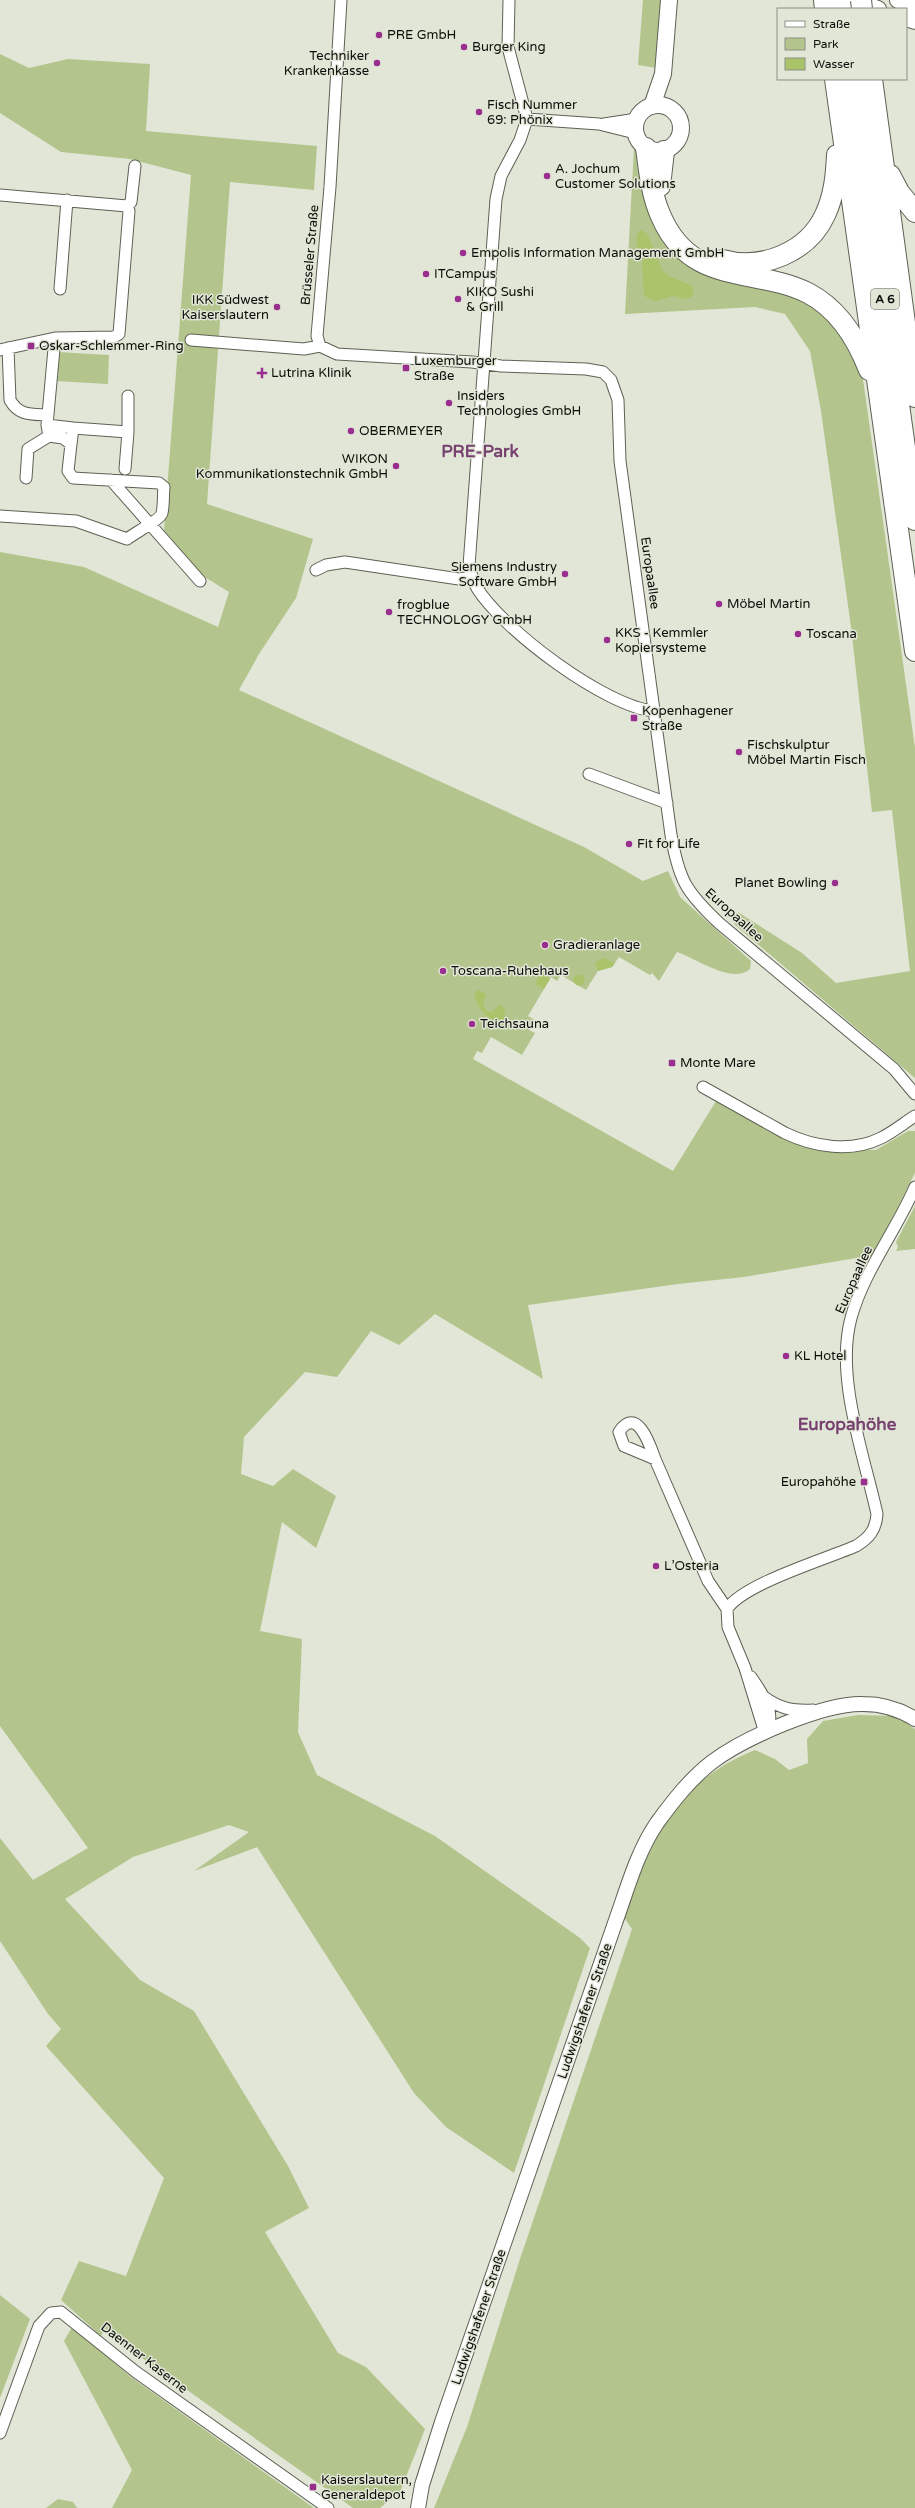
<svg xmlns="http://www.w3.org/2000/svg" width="915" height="2508" font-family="'Varela Round',sans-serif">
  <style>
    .green { fill: #b3c58c }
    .water { fill: #abc46c }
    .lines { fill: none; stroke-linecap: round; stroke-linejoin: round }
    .minor-casing { stroke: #5d6154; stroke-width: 13 }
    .tertiary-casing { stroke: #5d6154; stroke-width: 16 }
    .secondary-casing { stroke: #5d6154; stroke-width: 18 }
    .motorway-casing { stroke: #5d6154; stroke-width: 22 }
    .minor { stroke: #fff; stroke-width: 11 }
    .tertiary { stroke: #fff; stroke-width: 14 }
    .secondary { stroke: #fff; stroke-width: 16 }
    .motorway { stroke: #fff; stroke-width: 20 }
    .motorway-bridge-casing { stroke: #5d6154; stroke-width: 22; stroke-linecap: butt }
    .motorway-bridge { stroke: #fff; stroke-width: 20 }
    .poi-dot { fill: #9a2e8f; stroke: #e1e6d7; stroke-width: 1.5 }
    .labels { text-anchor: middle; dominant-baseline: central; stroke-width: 3; stroke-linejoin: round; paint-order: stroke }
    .shield { fill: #e1e6d7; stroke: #4b4e46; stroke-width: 1 }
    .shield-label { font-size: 12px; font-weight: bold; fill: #0b0d08 }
    .poi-label { font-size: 13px; fill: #0b0d08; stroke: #e1e6d7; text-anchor: start }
    .street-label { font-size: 13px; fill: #0b0d08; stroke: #e1e6d7 }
    .district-label { font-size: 17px; font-weight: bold; fill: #76406f; stroke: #e1e6d7 }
  </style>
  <rect width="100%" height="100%" fill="#e1e6d7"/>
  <path class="green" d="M643 0H664L657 68 638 65Z
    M0 54 29 68 68 59 150 64 146 131 317 146 314 190 230 182 207 504 313 539 296 598 259 654 239 690 584 847 643 881 668 871 680 897 751 961 750 969C732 985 696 958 677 952L659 981 652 973 650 975 619 957 612 967 598 971 586 990 561 975 557 981 551 977 528 1016 535 1020 529 1030 535 1033 522 1055 491 1037 482 1053 477 1051 473 1059 673 1171 716 1101 783 1138 819 1150H876L908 1131H915V1173L874 1255 744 1277 678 1284 528 1305 543 1379 435 1314 399 1345 371 1331 337 1377 305 1372 244 1437 241 1474 273 1486 293 1469 336 1496 316 1548 282 1522 260 1631 302 1639 298 1732 317 1775 435 1836 580 1938 590 1948 514 2173 446 2127 414 2093 257 1847 194 1871 249 1832 229 1825 133 1857 65 1899 140 1980 194 2011 288 2166 309 2208 265 2232 338 2353 366 2367 425 2429 400 2492 380 2508H353L104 2331 101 2336 61 2300 79 2261 126 2276 164 2178 46 2046 61 2029 48 2014 0 1941V1838L33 1880 88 1848 0 1726V552L84 567 218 627 229 592 203 576 164 530 191 175 130 159 61 152 0 113Z
    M634 148 640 155 666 236 824 311 860 358 915 748V1078L734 924 738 912 802 953 836 983 910 971 892 810 872 812 851 627 821 411 810 351 785 314 755 307 625 314Z
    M57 352 109 355 108 384 55 381 56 377 59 375 56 369Z
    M915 1206V1249L896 1251 898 1247 896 1242Z
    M858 1715 895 1716 915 1729V2508H434L467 2427 520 2259 632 1929 623 1916C653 1840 673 1783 755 1750L775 1759 789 1770 808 1763 807 1739 823 1721Z
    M0 2295 30 2319 0 2398Z
    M72 2327 131 2377 314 2508H112L132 2470 64 2341Z
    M58 2499 73 2502 77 2508H46Z"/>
  <path class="water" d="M640 230 647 233 662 270 669 276 692 286 694 292 691 297 685 299 674 296 655 301 644 296 642 266 644 253 637 247 636 237Z
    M603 958 615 963 612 967 598 971 595 963Z
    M544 973 550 979 544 989 535 984 539 976Z
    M573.5 980a5.5 5.5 0 1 1 11 0a5.5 5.5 0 1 1-11 0Z
    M477 990 486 994 483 1006 488 1012H492L500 1005 504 1007 507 1028C495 1028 476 1008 474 995Z"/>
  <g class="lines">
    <defs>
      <path id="minor" d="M341 0 330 187 317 336 320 346 337 354 472 362 501 366 586 369 603 372 611 380 618 400 620 461 671 835C679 880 686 892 719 923L894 1069 915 1094
        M509 0 508 47 527 119 520 140 501 176 496 199 469 566C471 574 473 581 477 588 503 630 606 707 654 711
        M527 119 599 124 635 133
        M604 124 637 119
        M0 195 127 206 129 211 119 334 114 337 55 338 0 350
        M127 206 131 202 135 166
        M60 289 67 200
        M191 340 304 349 320 346
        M8 348 10 400C19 416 31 414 48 415
        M47 425 73 428 71 444 63 438 49 436 47 425 55 338
        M73 428 128 432 125 469
        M128 432V396
        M26 478 28 449 49 436
        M111 480 200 581
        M0 516 76 521 127 539C135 533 161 519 162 513 164 505 163 495 164 487L159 483 73 478 68 471 71 444
        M316 570 326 565 345 562 459 579 472 577
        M589 774 667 803
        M703 1087 785 1133C814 1147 851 1153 881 1138 893 1132 904 1123 915 1116
        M655 1459C650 1445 637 1405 619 1432L624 1446 655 1459 708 1581 727 1609
        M751 1677C762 1694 778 1713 765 1733
        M764 1697C780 1709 793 1711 813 1710
        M765 1733 745 1668 728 1627 727 1609C743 1584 826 1559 856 1546 869 1538 876 1530 877 1514 864 1455 835 1377 851 1318 864 1271 896 1231 915 1187
        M0 2433 39 2326 51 2313 61 2312 136 2372 328 2508"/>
      <path id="tertiary" d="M418 2508 422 2485 442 2422 615 1923C627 1890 637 1852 657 1823 673 1801 690 1779 712 1762 744 1738 823 1703 863 1704 882 1704 899 1709 915 1719"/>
      <path id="secondary" d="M851 0 878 9
        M898 0 915 6
        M906 18 915 21
        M635 128a23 23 0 1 1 46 0a23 23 0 1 1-46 0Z
        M652 106 663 74 669 0"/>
      <path id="motorway" d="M824 0 825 9
        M842 0 844 9
        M835 79 915 651
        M854 79 915 520
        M872 79 915 397
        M646 148C649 170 651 193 660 214 690 287 753 266 808 293 839 309 857 339 869 370
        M890 175 899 192 915 212
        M660 186 664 151
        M723 260C762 271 808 252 825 215 834 196 836 176 837 155"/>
    </defs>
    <use href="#minor" class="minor-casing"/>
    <use href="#tertiary" class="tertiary-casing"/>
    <use href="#secondary" class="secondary-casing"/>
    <use href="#motorway" class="motorway-casing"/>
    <use href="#minor" class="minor"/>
    <use href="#tertiary" class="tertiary"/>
    <use href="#secondary" class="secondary"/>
    <use href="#motorway" class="motorway"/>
    <defs>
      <path id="motorway-bridge" d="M861 0 862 9"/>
    </defs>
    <use href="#motorway-bridge" class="motorway-bridge-casing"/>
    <use href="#motorway-bridge" class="motorway-bridge"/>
  </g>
  <g class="poi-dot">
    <circle cx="379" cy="35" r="4"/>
    <circle cx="464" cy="47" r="4"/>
    <circle cx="377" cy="63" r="4"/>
    <circle cx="479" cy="112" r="4"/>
    <circle cx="547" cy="176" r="4"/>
    <circle cx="463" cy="253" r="4"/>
    <circle cx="426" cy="274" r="4"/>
    <circle cx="458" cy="299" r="4"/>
    <circle cx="277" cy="307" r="4"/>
    <rect x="27" y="342" width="8" height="8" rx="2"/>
    <rect x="402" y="364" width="8" height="8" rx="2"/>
    <path d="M260 367h4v4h4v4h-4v4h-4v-4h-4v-4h4z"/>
    <circle cx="449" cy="403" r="4"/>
    <circle cx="351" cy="431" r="4"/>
    <circle cx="396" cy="466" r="4"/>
    <circle cx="565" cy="574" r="4"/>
    <circle cx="719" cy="604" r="4"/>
    <circle cx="389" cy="612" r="4"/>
    <circle cx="798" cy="634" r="4"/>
    <circle cx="607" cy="640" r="4"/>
    <rect x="630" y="714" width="8" height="8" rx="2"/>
    <circle cx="739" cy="752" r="4"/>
    <circle cx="629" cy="844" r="4"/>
    <circle cx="835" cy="883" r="4"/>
    <circle cx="545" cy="945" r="4"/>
    <circle cx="443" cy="971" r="4"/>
    <circle cx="472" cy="1024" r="4"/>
    <rect x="668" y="1059" width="8" height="8" rx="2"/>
    <circle cx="786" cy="1356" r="4"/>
    <rect x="860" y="1478" width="8" height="8" rx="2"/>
    <circle cx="656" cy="1566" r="4"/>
    <rect x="309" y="2483" width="8" height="8" rx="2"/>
  </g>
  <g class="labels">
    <rect class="shield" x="871" y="289" width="28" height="20" rx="3"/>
    <g class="shield-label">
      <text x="885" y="299">A 6</text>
    </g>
    <g class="poi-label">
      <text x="387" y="35">PRE GmbH</text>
      <text x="472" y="47">Burger King</text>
      <text x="369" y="56" text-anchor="end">Techniker<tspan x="369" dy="15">Krankenkasse</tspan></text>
      <text x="487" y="105">Fisch Nummer<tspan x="487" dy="15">69: Phönix</tspan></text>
      <text x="555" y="169">A. Jochum<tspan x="555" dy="15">Customer Solutions</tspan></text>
      <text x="471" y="253">Empolis Information Management GmbH</text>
      <text x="434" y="274">ITCampus</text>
      <text x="466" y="292">KIKO Sushi<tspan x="466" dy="15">&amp; Grill</tspan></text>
      <text x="269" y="300" text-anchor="end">IKK Südwest<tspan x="269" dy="15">Kaiserslautern</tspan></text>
      <text x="39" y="346">Oskar-Schlemmer-Ring</text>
      <text x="414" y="361">Luxemburger<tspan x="414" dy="15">Straße</tspan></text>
      <text x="271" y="373">Lutrina Klinik</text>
      <text x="457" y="396">Insiders<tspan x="457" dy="15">Technologies GmbH</tspan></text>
      <text x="359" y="431">OBERMEYER</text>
      <text x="388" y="459" text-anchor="end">WIKON<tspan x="388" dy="15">Kommunikationstechnik GmbH</tspan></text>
      <text x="557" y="567" text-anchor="end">Siemens Industry<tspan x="557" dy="15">Software GmbH</tspan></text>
      <text x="727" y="604">Möbel Martin</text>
      <text x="397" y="605">frogblue<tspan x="397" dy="15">TECHNOLOGY GmbH</tspan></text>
      <text x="615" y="633">KKS - Kemmler<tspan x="615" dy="15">Kopiersysteme</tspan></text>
      <text x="806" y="634">Toscana</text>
      <text x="642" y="711">Kopenhagener<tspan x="642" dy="15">Straße</tspan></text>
      <text x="747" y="745">Fischskulptur<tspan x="747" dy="15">Möbel Martin Fisch</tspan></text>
      <text x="637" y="844">Fit for Life</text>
      <text x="827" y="883" text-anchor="end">Planet Bowling</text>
      <text x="553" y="945">Gradieranlage</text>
      <text x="451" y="971">Toscana-Ruhehaus</text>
      <text x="480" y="1024">Teichsauna</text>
      <text x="680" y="1063">Monte Mare</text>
      <text x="794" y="1356">KL Hotel</text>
      <text x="856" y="1482" text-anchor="end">Europahöhe</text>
      <text x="664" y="1566">L’Osteria</text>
      <text x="321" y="2480">Kaiserslautern,<tspan x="321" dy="15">Generaldepot</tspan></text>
    </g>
    <g class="street-label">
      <text transform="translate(310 255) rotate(-85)">Brüsseler Straße</text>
      <text transform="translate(650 573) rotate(82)">Europaallee</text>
      <text transform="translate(734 915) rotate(42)">Europaallee</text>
      <text transform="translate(854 1280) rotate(-66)">Europaallee</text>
      <text transform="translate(585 2011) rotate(-71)">Ludwigshafener Straße</text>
      <text transform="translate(479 2317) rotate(-71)">Ludwigshafener Straße</text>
      <text transform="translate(144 2358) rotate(38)">Daenner Kaserne</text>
    </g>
    <g class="district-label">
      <text x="480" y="451">PRE-Park</text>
      <text x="847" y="1424">Europahöhe</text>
    </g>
  </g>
  <rect x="777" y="8" width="130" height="72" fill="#e1e6d7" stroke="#8b8f84"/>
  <rect x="785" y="21" width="20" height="6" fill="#ffffff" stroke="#8b8f84"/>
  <text x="813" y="28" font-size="12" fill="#0b0d08">Straße</text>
  <rect x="785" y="38" width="20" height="12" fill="#b3c58c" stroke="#8b8f84"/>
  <text x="813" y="48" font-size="12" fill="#0b0d08">Park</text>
  <rect x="785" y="58" width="20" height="12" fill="#abc46c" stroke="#8b8f84"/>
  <text x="813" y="68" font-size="12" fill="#0b0d08">Wasser</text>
</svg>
